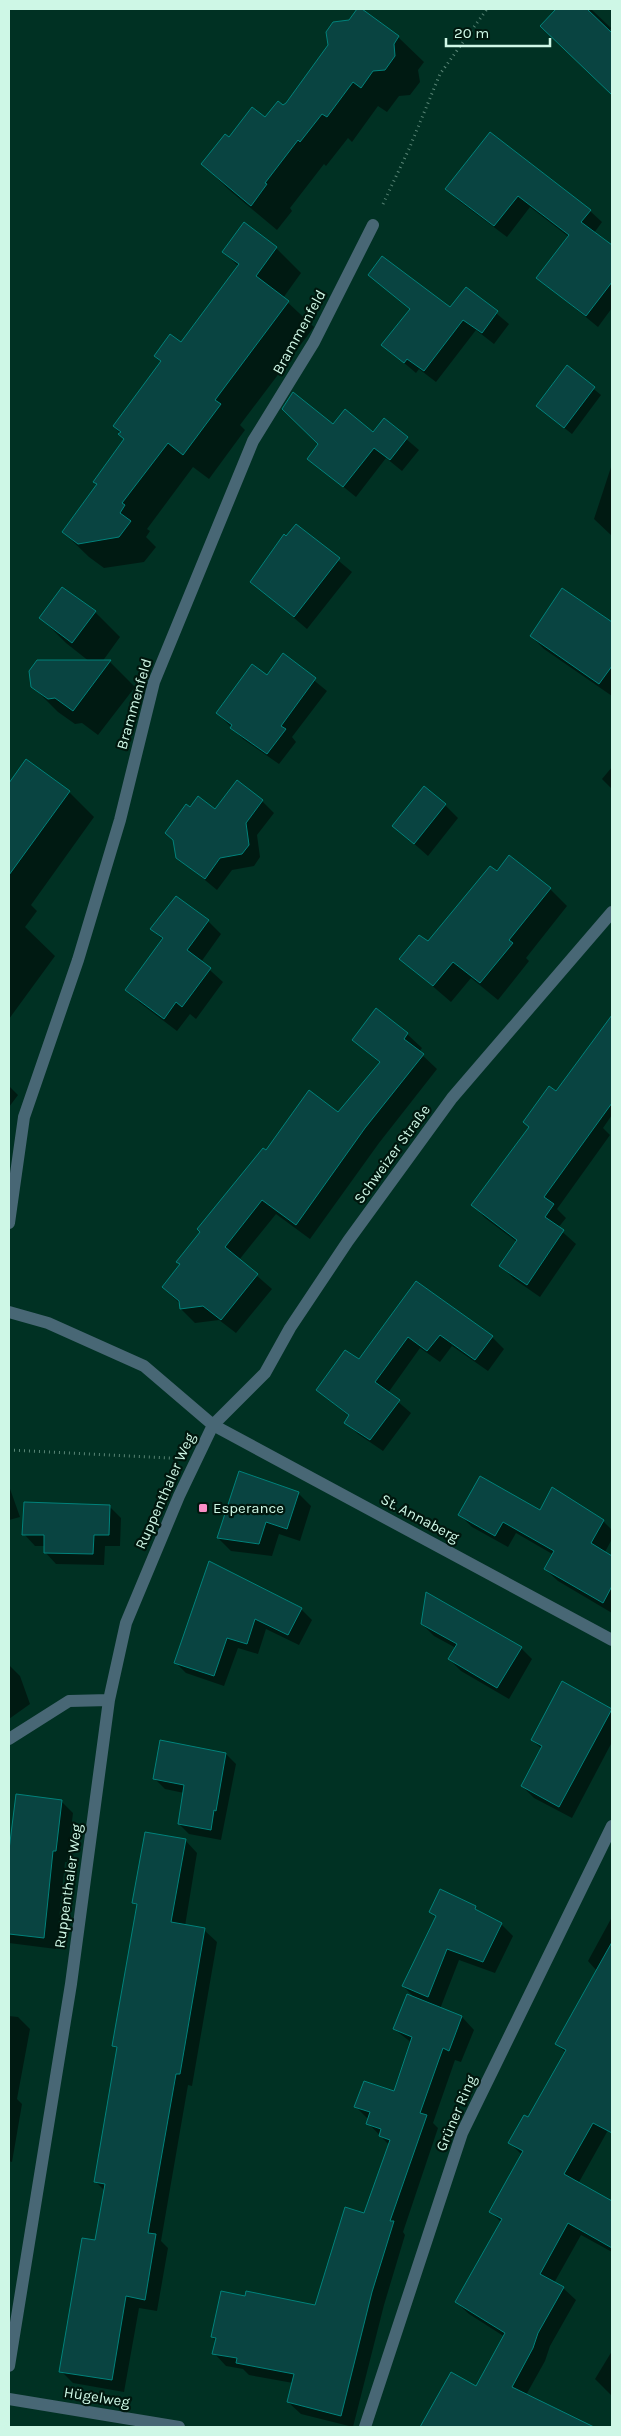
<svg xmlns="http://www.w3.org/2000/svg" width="621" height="2436" font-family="Karla,sans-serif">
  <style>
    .shadow { fill: #0007 }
    .building { fill: #094441; stroke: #01827b }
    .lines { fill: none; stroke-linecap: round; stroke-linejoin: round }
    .path { stroke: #588576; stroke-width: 3; stroke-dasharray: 1 4; stroke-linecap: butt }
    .minor { stroke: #486775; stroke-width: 12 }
    .poi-dot { fill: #fa8fc7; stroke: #00170e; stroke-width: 2 }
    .labels { text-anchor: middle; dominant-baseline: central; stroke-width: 4.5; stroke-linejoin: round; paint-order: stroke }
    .street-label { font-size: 15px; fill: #cef7e6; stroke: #00170e }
    .poi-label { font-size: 15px; fill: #cef7e6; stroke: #00170e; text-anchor: start }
  </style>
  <rect width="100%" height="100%" fill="#003123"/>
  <path class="shadow" d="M359 9 398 37 424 62 418 70 420 82 410 95 399 96 387 112 378 106 352 142 348 138 326 166 324 164 290 208 292 211 277 230 228 189 203 164 229 139 265 119 287 103Z
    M558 9H591L611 28 609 31 612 34V94L542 26Z
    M490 133 590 211 602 222 594 233 612 247V308L598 327 538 278 569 237 530 207 507 237 459 201 447 189Z
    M276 248 301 273 283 298 314 327 240 425 245 430 209 479 193 467 147 529 150 531 146 537 156 547 144 562 104 568 89 557 63 532 98 485 125 440 114 426 162 362 155 356 181 344 239 267 224 252Z
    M370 275 451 309 466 288 509 324 494 344 476 330 436 382 419 369 416 373 383 345 411 310Z
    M567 367 601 395 572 434 544 412Z
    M384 420 419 450 402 471 386 458 356 497 308 458 334 426 373 433Z
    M612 464V536L594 519Z
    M296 525 352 572 307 629 252 582Z
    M563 590 612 624V696L544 649 531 636Z
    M95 612 120 637 102 662H110L135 687 98 735 82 723 75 724 58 712 32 686 90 662 66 643 41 618Z
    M283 655 327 691 292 737 296 742 279 764 243 739 217 713 267 677Z
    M26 761 69 792 94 817 31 905 37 911 25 927 55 956 9 1019V785Z
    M612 767V789L602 779Z
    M262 801 274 813 257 835 260 857 254 866 232 870 217 890 177 857 190 809 216 810Z
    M445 805 458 818 428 856 394 826Z
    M510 856 550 889 567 906 526 958 529 961 498 1000 471 978 451 1002 401 959 428 943 497 872Z
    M208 921 221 934 201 962 223 982 196 1019 190 1014 177 1031 140 1003 127 990 163 940 152 929Z
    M376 1010 407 1034 422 1048 419 1052 437 1069 379 1143 310 1239 276 1214 239 1260 272 1289 236 1333 219 1320 195 1323 181 1309 180 1304 163 1287 181 1265 177 1262 266 1152 338 1114 381 1064 353 1040Z
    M612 1016V1115L603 1128 610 1135 557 1209 566 1218 558 1228 576 1244 540 1297 514 1279 501 1266 517 1242 485 1218 473 1205Z
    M9 1086 18 1095 9 1107Z
    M417 1282 492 1337 504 1349 488 1371 452 1346 440 1362 420 1348 388 1393 411 1413 383 1451 358 1434 346 1422 350 1417 317 1390 359 1361Z
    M9 1486 20 1517 9 1520Z
    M298 1493 311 1506 300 1541 279 1534 272 1556 231 1551 218 1538Z
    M109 1506 121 1518 120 1546H105L104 1565 56 1564 45 1552V1546H35L24 1534Z
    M540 1511 603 1521 612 1530V1539L605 1552 612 1557V1613L558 1581 545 1569 554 1555 516 1533 508 1547 472 1527 460 1515Z
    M209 1563 301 1609 312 1620 299 1645 266 1629 258 1654 238 1648 224 1686 186 1673 175 1662Z
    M422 1624 521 1648 532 1659 509 1699 461 1671 449 1659 456 1648 434 1636Z
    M9 1665 20 1676 30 1704 9 1719Z
    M563 1683 612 1710V1742L572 1818 534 1798 522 1786 542 1749 532 1740Z
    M226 1754 236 1764 221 1840 189 1834 179 1824 184 1793 165 1789 155 1779Z
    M61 1801 73 1813 67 1862H65L56 1949 9 1943V1847Z
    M185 1840 197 1853 185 1926 204 1930 217 1942 192 2086 188 2085 161 2241 168 2248 157 2311 139 2308 124 2392 73 2383 61 2371 96 2242 105 2191 95 2181 118 2050 113 2045 138 1907 134 1903Z
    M475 1908 482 1914 501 1924 513 1936 495 1973 459 1960 440 2009 462 2017 474 2030 461 2062 455 2060 433 2123 438 2128 403 2232 405 2235 384 2305 353 2427 301 2414 288 2402 293 2383 249 2375 243 2369 226 2366 214 2353 216 2341 212 2337 246 2298 316 2306 365 2214 389 2145 368 2123V2119L356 2107 395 2093 412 2043 394 2029 417 2000 403 1986 436 1918 430 1912Z
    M612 1917V2100L608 2107 612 2111V2123L578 2184 612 2203V2252L581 2235 554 2283 563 2288 576 2300 550 2346 545 2361 526 2395 591 2427H434L426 2419 477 2388 505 2337 469 2314 456 2302 501 2222 491 2212 522 2155 510 2143 529 2119 565 2052 557 2044 597 1971 588 1961Z
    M9 2016 18 2017 30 2029 17 2099 22 2104 12 2162 9 2161Z
    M612 2351V2396L595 2379Z"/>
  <path class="building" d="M357 9H362L399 36 394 44 395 56 385 70 373 71 361 88 353 82 327 117 322 114 300 142 298 140 265 183 267 184 251 206 201 164 225 134 229 137 252 107 265 117 278 101 283 105 286 103 328 45 326 32 333 22 349 20Z
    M556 9H587L612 33V95L540 26Z
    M490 132 591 210 581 222 612 245V282L586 316 536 278 569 235 518 196 494 226 445 189Z
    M244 222 277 247 256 276 289 301 215 400 221 404 183 455 168 443 122 503 125 505 120 513 131 521 119 537 78 544 62 532 97 484 93 482 124 439 118 434 121 432 113 426 161 361 154 356 170 334 181 342 239 264 222 252Z
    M382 256 450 307 466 287 498 311 482 333 463 320 424 371 407 359 404 363 381 345 410 309 368 275Z
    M567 365 595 387 564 428 536 406Z
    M293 392 333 424 345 409 373 432 384 418 408 437 390 460 374 448 343 487 307 459 318 444 282 409Z
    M296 524 340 558 294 617 250 582 284 534 286 536Z
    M62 587 96 611 72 643 39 618Z
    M562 588 612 622V666L599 684 530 636Z
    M283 653 316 678 281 726 286 729 267 754 230 728 232 725 216 713 252 664 267 675Z
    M37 660H111L73 711 55 698 48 699 31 687 29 671Z
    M26 759 70 791 9 875V783Z
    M237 780 263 800 246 823 249 845 242 854 220 858 205 879 176 858 173 840 165 833 186 804 190 807 198 796 215 809Z
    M424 786 446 804 414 844 392 826Z
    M509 855 551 888 509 940 513 943 480 983 453 962 433 986 399 959 419 935 428 941 490 866 497 871Z
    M176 896 209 920 187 950 211 968 182 1007 176 1002 164 1019 125 990 163 938 150 929Z
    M376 1008 408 1033 404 1039 424 1054 365 1128 296 1225 262 1200 225 1247 258 1274 221 1320 203 1306 180 1309 179 1301 162 1287 180 1264 176 1262 200 1232 197 1229 263 1148 266 1150 309 1090 338 1112 380 1062 352 1040Z
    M612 1015V1103L544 1197 554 1204 545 1217 564 1230 527 1285 499 1266 517 1240 471 1205 529 1127 523 1122 549 1086 556 1091Z
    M416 1281 493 1336 475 1360 440 1335 427 1351 408 1337 375 1382 400 1400 370 1440 344 1423 349 1415 316 1390 345 1350 359 1359Z
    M239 1471 299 1492 287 1529 266 1522 259 1544 217 1538Z
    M480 1476 540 1510 552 1487 604 1520 591 1543 612 1556V1586L603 1603 544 1569 554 1551 503 1522 495 1536 458 1515Z
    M24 1502 110 1505 109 1535H94L93 1554 44 1553V1535H22Z
    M209 1561 302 1608 288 1635 255 1619 247 1644 227 1638 214 1676 174 1663Z
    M426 1592 522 1647 497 1688 448 1659 457 1644 421 1624Z
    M562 1681 612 1709 559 1807 521 1786 542 1746 531 1740Z
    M160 1740 226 1753 216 1811 214 1810 211 1830 178 1824 184 1785 153 1779Z
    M16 1794 62 1800 56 1851H53L44 1938 9 1934V1850Z
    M145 1832 186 1839 171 1922 205 1928 180 2074H176L148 2233 156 2234 145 2300 126 2296 112 2380 59 2372 82 2238 95 2240 105 2184 94 2182 117 2047 112 2046 137 1904 132 1903Z
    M440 1889 476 1906 475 1909 502 1923 483 1962 447 1949 428 1997 402 1986 436 1916 429 1912Z
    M612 1942V2133L593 2123 564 2174 612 2201V2248L568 2223 540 2274 564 2287 538 2333 533 2348 512 2387 594 2427H420L451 2372 476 2386 505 2333 455 2302 502 2219 489 2212 523 2151 508 2143 524 2115 528 2117 566 2050 555 2044Z
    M407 1994 462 2016 449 2051 443 2048 420 2113 427 2115 390 2221H394L372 2292 341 2416 287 2402 294 2374 236 2363 237 2358 212 2354 216 2338 211 2337 221 2291 245 2296 246 2291 315 2305 345 2207 364 2213 390 2140 379 2136 381 2129 366 2124 370 2112 354 2107 364 2081 394 2091 412 2037 393 2029Z"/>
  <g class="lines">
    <path class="path" d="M383 204 409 149 440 74 487 9
      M9 1450 171 1458"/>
    <path class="minor" d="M9 1223 24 1117 78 960 120 820 154 682 253 441 314 342 373 225
      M9 1312 48 1323 144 1366 213 1425 612 1640
      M9 1739 69 1701 109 1700
      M9 2366 71 1984 109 1700 126 1623 179 1496 213 1425 265 1373 290 1328 348 1241 452 1098 612 912
      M9 2399 179 2427
      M365 2427 462 2133 612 1826"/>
  </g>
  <rect class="poi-dot" x="198" y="1503" width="10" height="10" rx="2.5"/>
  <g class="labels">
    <g class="street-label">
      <text transform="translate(299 332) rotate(-61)">Brammenfeld</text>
      <text transform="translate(134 704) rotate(-74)">Brammenfeld</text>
      <text transform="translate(392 1154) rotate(-54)">Schweizer Straße</text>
      <text transform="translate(165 1491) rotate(-66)">Ruppenthaler Weg</text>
      <text transform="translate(420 1518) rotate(28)">St. Annaberg</text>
      <text transform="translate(68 1886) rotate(-82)">Ruppenthaler Weg</text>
      <text transform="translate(456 2113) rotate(-67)">Grüner Ring</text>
      <text transform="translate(97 2397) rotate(9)">Hügelweg</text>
    </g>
    <g class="poi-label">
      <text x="213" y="1508">Esperance</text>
    </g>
  </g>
  <rect width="621" height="2436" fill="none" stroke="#cef7e6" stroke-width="20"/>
  <path d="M446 38v8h104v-8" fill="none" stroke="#cef7e6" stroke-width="2.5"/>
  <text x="454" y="38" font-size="15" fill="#cef7e6" stroke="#00170e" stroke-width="4" paint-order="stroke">20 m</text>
</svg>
